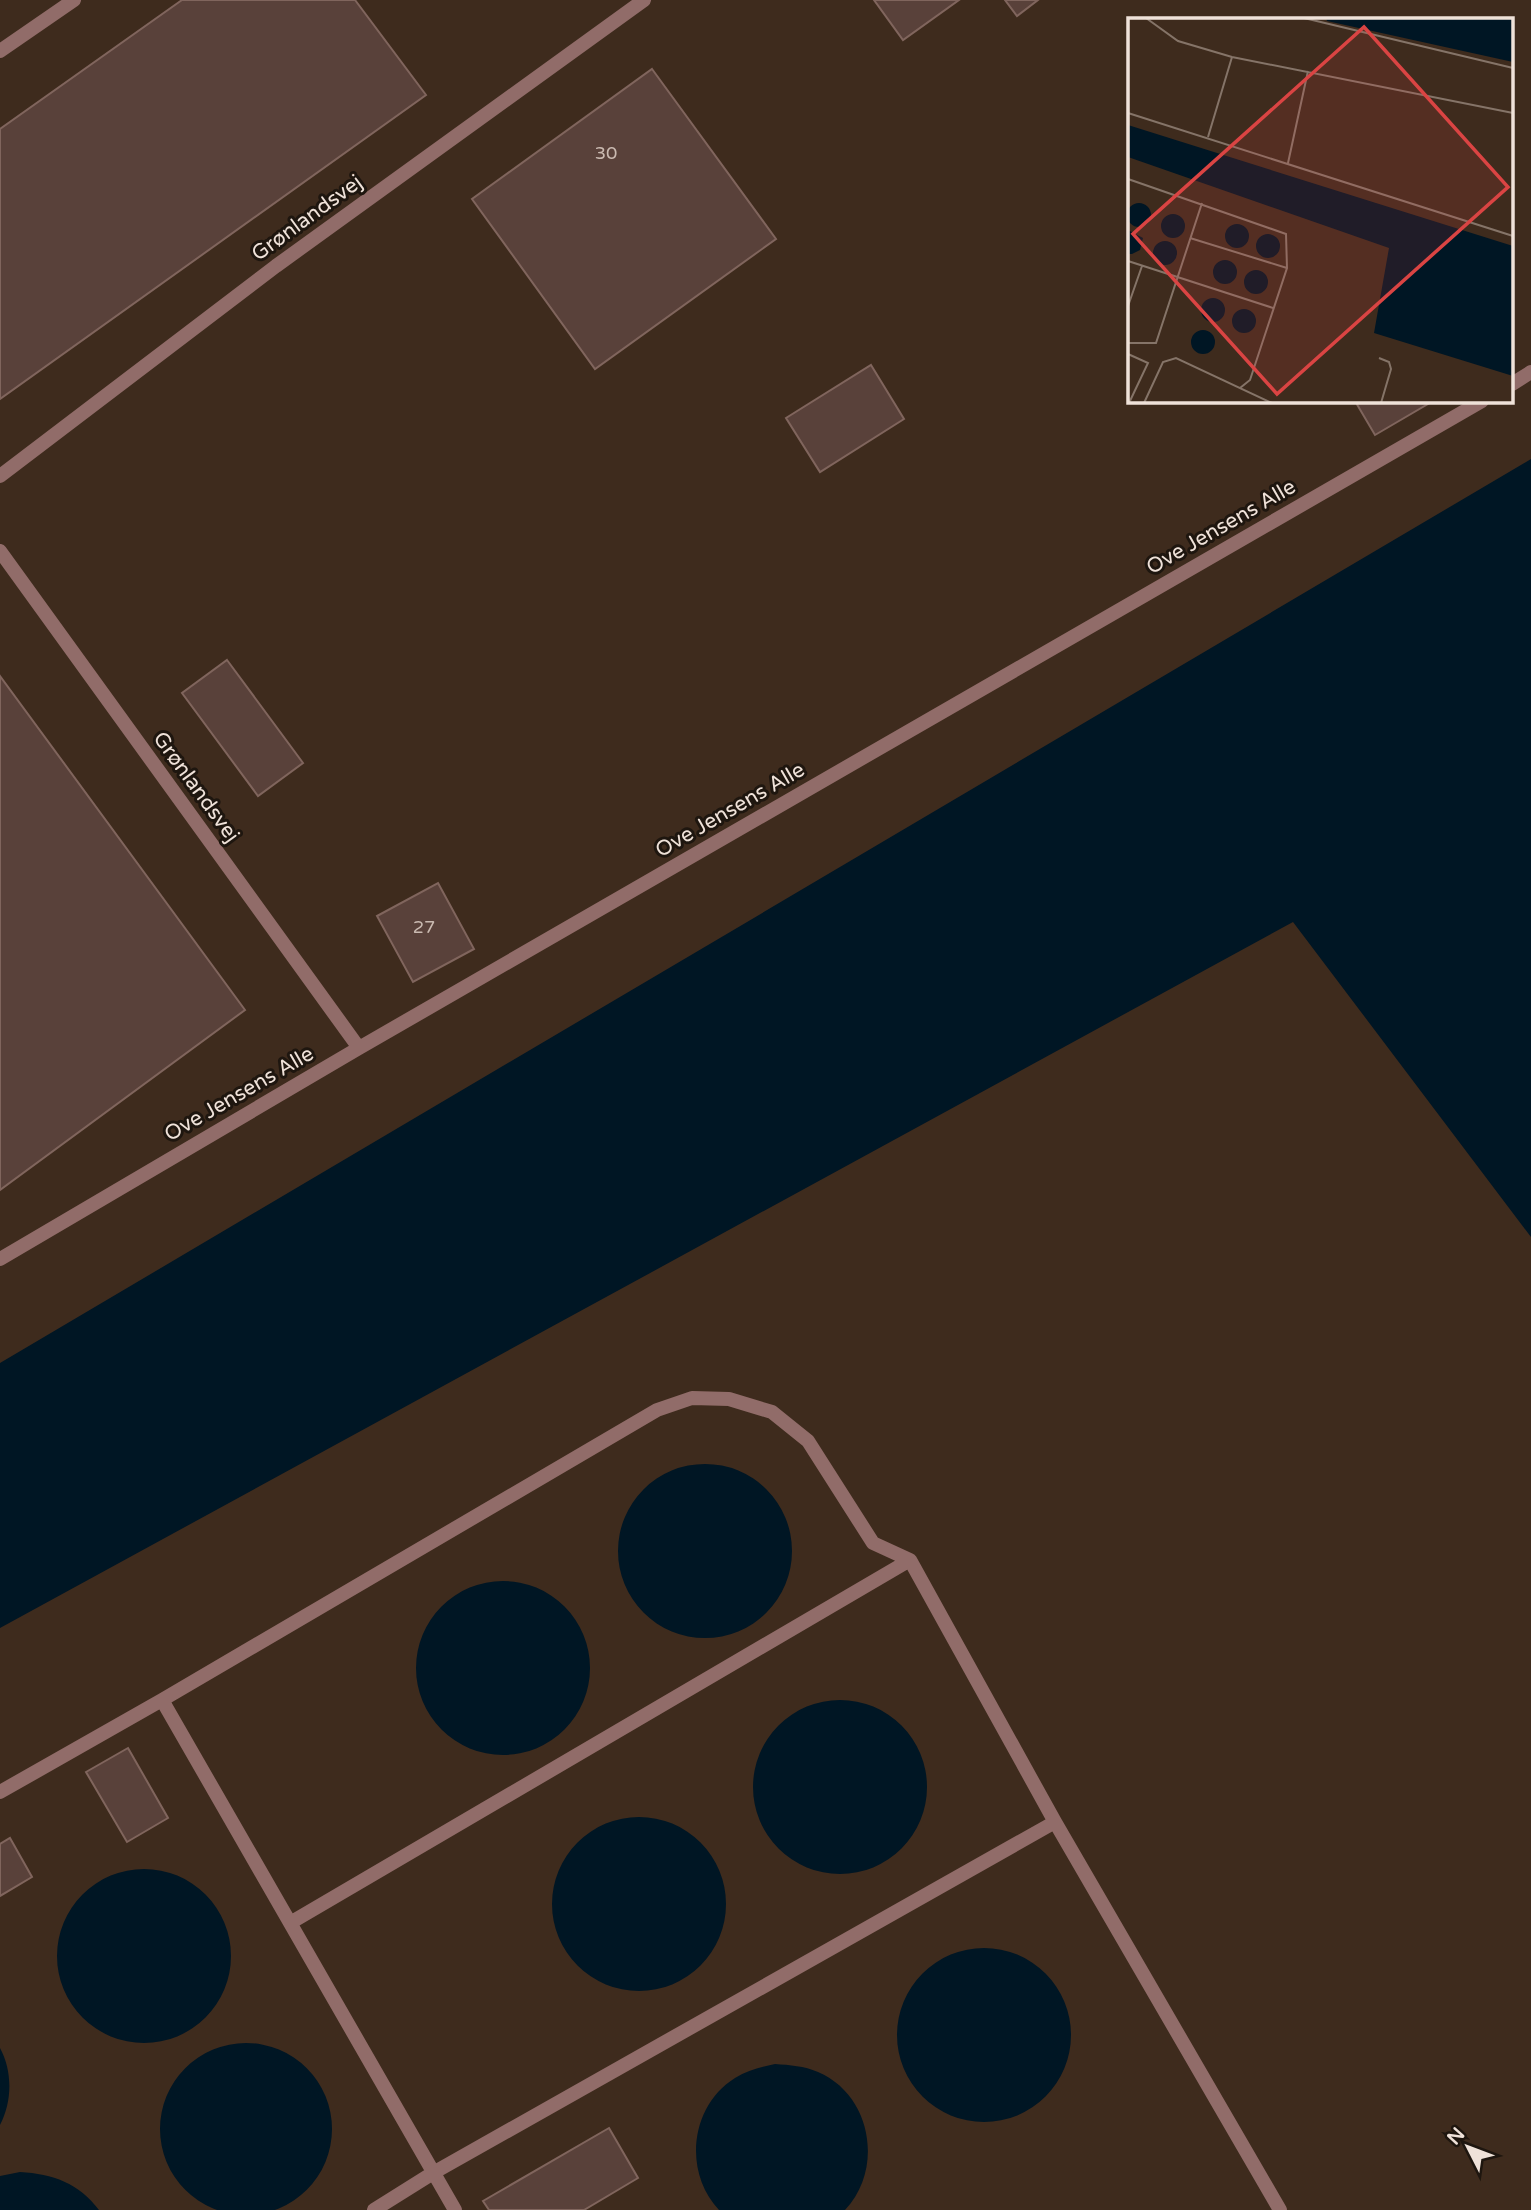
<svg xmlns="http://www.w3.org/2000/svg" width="1531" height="2210" font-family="'Varela Round',sans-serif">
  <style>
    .water { fill: #001624 }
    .building { fill: #59413a; stroke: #80655d; stroke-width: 2 }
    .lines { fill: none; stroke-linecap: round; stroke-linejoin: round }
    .lane { stroke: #916c69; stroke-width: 14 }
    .street { stroke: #916c69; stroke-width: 14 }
    .labels { text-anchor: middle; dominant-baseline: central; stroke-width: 6; stroke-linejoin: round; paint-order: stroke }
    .number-label { font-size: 18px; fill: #cabab1 }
    .street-label { font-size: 21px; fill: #efe2d9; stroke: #1e160f }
    .inset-road { fill: none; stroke: #857468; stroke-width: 2 }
    .view { fill: #da4443; fill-opacity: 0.15; stroke: #da4443; stroke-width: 3.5 }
    .inset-edge { fill: none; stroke: #efe2d9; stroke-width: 3.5 }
  </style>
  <rect width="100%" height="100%" fill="#3e2b1d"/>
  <path class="water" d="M1531 459V1237L1293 922 0 1628V1363Z
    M618 1551a87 87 0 1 1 174 0a87 87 0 1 1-174 0Z
    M416 1668a87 87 0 1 1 174 0a87 87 0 1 1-174 0Z
    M753 1787a87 87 0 1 1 174 0a87 87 0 1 1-174 0Z
    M552 1904a87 87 0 1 1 174 0a87 87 0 1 1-174 0Z
    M57 1956a87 87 0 1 1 174 0a87 87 0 1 1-174 0Z
    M897 2035a87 87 0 1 1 174 0a87 87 0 1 1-174 0Z
    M160 2129a86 86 0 1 1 172 0a86 86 0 1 1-172 0Z
    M0 2048C13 2072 12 2102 0 2125Z
    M775 2064C790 2065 804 2066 818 2072 872 2095 884 2169 845 2210H719C683 2172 690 2106 735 2078 748 2070 761 2067 775 2064Z
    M20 2172C53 2174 79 2183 99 2210H0V2176Z"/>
  <path class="building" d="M182 0H355L426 95 0 399V129Z
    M874 0H959L903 40Z
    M1005 0H1038L1017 16Z
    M652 69 776 239 595 369 472 199Z
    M871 365 904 419 820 472 786 418Z
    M1355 401H1433L1375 435Z
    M227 660 303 763 258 796 182 693Z
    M0 676 245 1010 0 1190Z
    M438 883 474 949 413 982 377 916Z
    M128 1748 168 1818 127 1842 86 1772Z
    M10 1838 32 1877 0 1896V1844Z
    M609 2128 638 2178 584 2210H489L483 2201Z"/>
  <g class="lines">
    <path class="lane" d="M0 51 74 0
      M162 1700 455 2210
      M0 1792 162 1700 657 1410 692 1398 729 1399 772 1412 808 1441 873 1543 910 1560 1055 1822 1280 2210
      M290 1923 910 1560
      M374 2210 433 2173 1055 1822"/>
    <path class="street" d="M1512 384 1531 372
      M0 476 276 266 644 0
      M0 551 359 1048
      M0 1259 359 1048 1482 401"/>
  </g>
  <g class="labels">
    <g class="number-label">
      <text x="606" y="153">30</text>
      <text x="424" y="927">27</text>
    </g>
    <g class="street-label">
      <text transform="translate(307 218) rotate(-36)">Grønlandsvej</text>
      <text transform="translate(1221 527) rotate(-30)">Ove Jensens Alle</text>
      <text transform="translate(196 787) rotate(54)">Grønlandsvej</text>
      <text transform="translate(730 810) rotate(-30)">Ove Jensens Alle</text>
      <text transform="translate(239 1094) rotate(-30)">Ove Jensens Alle</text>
    </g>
  </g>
  <g transform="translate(1128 18)">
    <rect width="385" height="385" fill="#3e2b1d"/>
    <path d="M198 0H385V44L199 3ZM0 107 385 228V358L246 315 261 230 0 139ZM-1 197a12 12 0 1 1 24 0a12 12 0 1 1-24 0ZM33 208a12 12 0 1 1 24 0a12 12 0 1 1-24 0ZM97 218a12 12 0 1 1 24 0a12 12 0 1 1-24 0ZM0 212 15 220 12 232 4 236H0ZM128 228a12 12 0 1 1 24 0a12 12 0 1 1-24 0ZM25 235a12 12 0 1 1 24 0a12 12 0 1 1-24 0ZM85 254a12 12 0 1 1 24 0a12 12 0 1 1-24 0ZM116 264a12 12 0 1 1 24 0a12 12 0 1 1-24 0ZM73 292a12 12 0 1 1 24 0a12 12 0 1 1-24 0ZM104 303a12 12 0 1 1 24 0a12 12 0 1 1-24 0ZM63 324a12 12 0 1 1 24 0a12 12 0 1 1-24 0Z" fill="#001624"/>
    <path class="inset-road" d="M18 0 50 23 104 39 385 95M176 0 385 50M0 95 385 218M80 119 104 39M160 145 180 53M0 161 158 216 159 250 122 362 112 370M62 220 159 250M0 243 145 290M0 288 14 248M0 325H28L74 185M0 336 20 345 1 385M251 340 261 344 263 351 253 385M16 385 35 344 48 340 144 385"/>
    <path class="view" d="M236 9 380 169 149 376 5 216Z"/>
    <rect width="385" height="385" class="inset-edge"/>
  </g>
  <g transform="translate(1468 2147) rotate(312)" stroke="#1e160f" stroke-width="5" paint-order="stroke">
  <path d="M0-5L12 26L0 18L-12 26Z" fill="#efe2d9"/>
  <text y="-10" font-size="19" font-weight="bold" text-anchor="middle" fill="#efe2d9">N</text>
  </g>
</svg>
